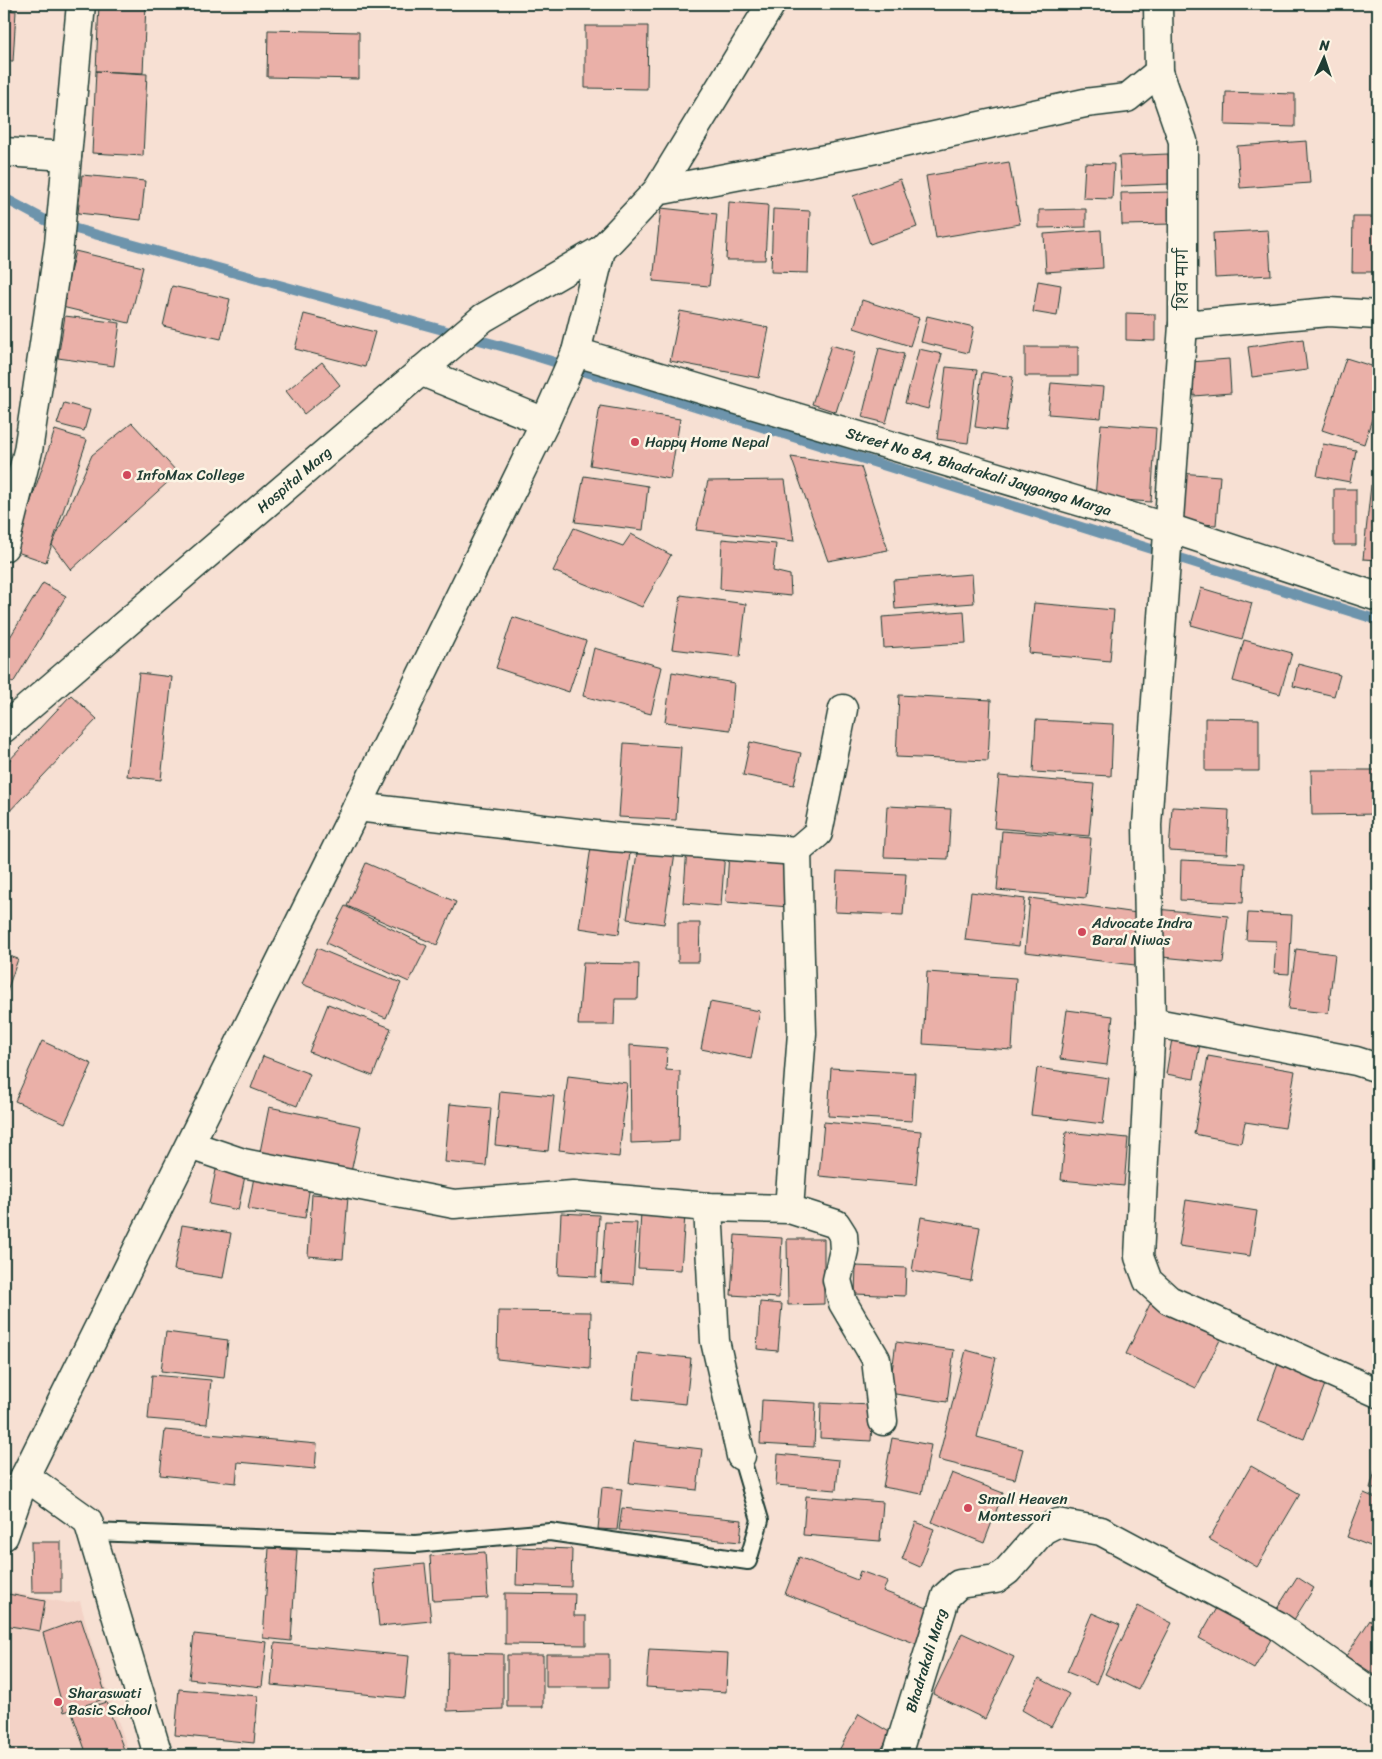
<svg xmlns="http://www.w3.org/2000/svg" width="1382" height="1759" font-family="Sriracha,'Playpen Sans Deva',sans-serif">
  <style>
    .built { fill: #f3d2c6 }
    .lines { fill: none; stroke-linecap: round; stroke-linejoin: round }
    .stream { stroke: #6d94ac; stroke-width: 10 }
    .building { fill: #eab0a8; stroke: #1f3d34 }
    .service-casing { stroke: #1f3d34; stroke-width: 20 }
    .minor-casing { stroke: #1f3d34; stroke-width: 31 }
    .service { stroke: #fcf5e5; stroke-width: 16 }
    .minor { stroke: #fcf5e5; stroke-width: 28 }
    .poi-dot { fill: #d1495b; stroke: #fcf5e5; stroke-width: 2 }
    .labels { text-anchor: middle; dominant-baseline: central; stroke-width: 5; stroke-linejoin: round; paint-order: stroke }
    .street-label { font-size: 15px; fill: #1f3d34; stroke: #fcf5e5 }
    .poi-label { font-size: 15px; fill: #1f3d34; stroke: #fcf5e5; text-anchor: start }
  </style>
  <rect width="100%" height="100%" fill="#f7e0d3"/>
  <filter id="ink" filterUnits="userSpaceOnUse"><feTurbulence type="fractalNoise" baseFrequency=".02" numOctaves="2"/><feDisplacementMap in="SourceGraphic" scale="10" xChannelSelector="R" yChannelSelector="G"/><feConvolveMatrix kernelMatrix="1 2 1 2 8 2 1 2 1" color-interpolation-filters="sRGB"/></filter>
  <g filter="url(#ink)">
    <path class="built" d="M4 1591 68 1603 80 1601 93 1649 130 1755H4Z"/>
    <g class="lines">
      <path class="stream" d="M4 198 47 221 519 351 1378 620"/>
    </g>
    <path class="building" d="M4 4H12V10L4 9Z
      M99 4H146L143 73 96 71Z
      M4 10 16 11 13 61H4Z
      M585 26H648L647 89 585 88Z
      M268 30 359 32V79L267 77Z
      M96 71 147 74 143 156 92 153Z
      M1226 92 1295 94V127L1225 125Z
      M1307 141 1310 183 1240 188 1237 146Z
      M1168 154 1169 184 1121 186 1119 156Z
      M1009 162 1020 224 936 238 926 176Z
      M1085 163 1114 164 1112 199 1083 198Z
      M82 175 145 181 141 220 78 213Z
      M900 179 917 227 870 244 853 196Z
      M1173 192 1174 224 1122 225 1121 193Z
      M729 202 768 205 765 260H726Z
      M661 208 717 214 709 286 653 281Z
      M773 209 810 211 808 273 771 272Z
      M1086 209V227L1039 228V210Z
      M1353 217H1378V272H1352Z
      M1101 230 1103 268 1046 272 1044 234Z
      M1268 230 1271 275 1215 278 1213 233Z
      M75 251 143 267 129 323 62 307Z
      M1038 281 1061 285 1057 316 1033 312Z
      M172 286 230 299 221 339 163 326Z
      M862 300 919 318 910 346 854 328Z
      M680 311 769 328 759 378 670 361Z
      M1126 313 1155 314V341L1126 340Z
      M304 314 375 332 365 367 295 349Z
      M65 316 120 323 114 366 58 358Z
      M927 316 974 327 968 353 921 342Z
      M1303 339 1307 370 1252 377 1248 347Z
      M831 345 855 352 836 412 812 404Z
      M1025 347H1078V376H1025Z
      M879 348 904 354 886 423 862 417Z
      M919 349 942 354 928 409 905 403Z
      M1346 358 1378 368V400L1364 444 1322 430Z
      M1229 359 1231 393 1194 396 1191 362Z
      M322 362 340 385 304 414 286 391Z
      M946 367 977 370 968 443 937 439Z
      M982 372 1013 377 1005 431 975 427Z
      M1051 383 1104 387 1101 418 1048 414Z
      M64 403 90 410 84 431 57 424Z
      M600 406 680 419 670 479 590 465Z
      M132 423 178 473 71 570 52 545 92 455Z
      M1101 424 1156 428 1151 502 1095 498Z
      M55 430 87 440 46 562 14 551Z
      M1323 444 1356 450 1350 482 1317 476Z
      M1378 452V466L1374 465Z
      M791 457 861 467 888 550 828 561Z
      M1179 473 1220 476 1216 525 1175 522Z
      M584 476 648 486 643 530 575 522Z
      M785 480 794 541 696 530 708 481Z
      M1371 485 1378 486V560L1363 559Z
      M1334 489H1356V545H1334Z
      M574 528 623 546 631 534 671 555 642 607 553 571Z
      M722 539 776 544 773 571 790 575 791 596 720 589Z
      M972 574 974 603 895 609 893 580Z
      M43 583 66 596 13 683 4 677V647Z
      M1201 588 1252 603 1242 639 1191 625Z
      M681 595 746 604 740 657 672 649Z
      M1034 603 1114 610 1110 661 1029 653Z
      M964 611 966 643 884 648 882 617Z
      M513 617 586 641 569 692 496 668Z
      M1244 640 1292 653 1280 694 1233 681Z
      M594 648 662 667 651 714 583 696Z
      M1298 664 1340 675 1334 696 1293 686Z
      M672 672 734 683 730 730 665 722Z
      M139 673 172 677 161 780 127 776Z
      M71 695 97 719 4 817V766Z
      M899 695 991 700 988 761 896 757Z
      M1205 718 1259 719V771H1205Z
      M1036 720 1113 724 1111 776 1033 772Z
      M750 742 801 753 794 785 743 775Z
      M624 743 681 747 676 820 619 817Z
      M1311 770H1378V814L1312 815Z
      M999 776 1094 784 1089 836 994 828Z
      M887 806 951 809 948 859 884 857Z
      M1172 807 1229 810 1227 854 1169 851Z
      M1002 831 1091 838 1086 898 997 890Z
      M591 847 630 853 619 934 579 928Z
      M638 847 675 853 664 924 627 919Z
      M687 848 725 851 721 906 683 903Z
      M729 852 792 856 789 907 726 902Z
      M1181 860 1245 863 1243 903 1180 900Z
      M366 863 456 902 437 945 347 906Z
      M837 871 906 874 903 915 835 912Z
      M971 892 1025 899 1019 946 965 940Z
      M1030 898 1137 913 1135 965 1025 952Z
      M345 906 427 946 409 982 326 943Z
      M1157 909 1228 916 1223 963 1152 956Z
      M1248 913 1292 915 1289 974 1274 973 1276 941 1246 940Z
      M678 923H700L699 962H678Z
      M317 948 401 983 386 1018 302 984Z
      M1296 949 1335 954 1328 1013 1288 1009Z
      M4 954 18 959 4 1000Z
      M583 963 639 964 638 999H615L614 1025H578Z
      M927 972 1016 978 1012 1050 923 1044Z
      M710 1002 760 1011 751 1059 701 1049Z
      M328 1004 391 1028 373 1076 309 1052Z
      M1067 1010 1113 1016 1107 1065 1060 1059Z
      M1173 1033 1201 1037 1194 1079 1166 1074Z
      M42 1041 92 1064 65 1123 15 1101Z
      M630 1045 667 1048 666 1070 680 1071 679 1141 631 1143Z
      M263 1056 310 1074 297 1106 251 1088Z
      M1208 1056 1295 1071 1285 1128 1245 1122 1241 1143 1194 1134Z
      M831 1068 915 1073 912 1121 828 1116Z
      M1037 1068 1109 1078 1103 1124 1031 1115Z
      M568 1076 627 1083 619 1157 559 1150Z
      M500 1091 554 1096 548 1151 495 1145Z
      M450 1104 491 1108 486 1166 445 1162Z
      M269 1107 361 1126 351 1172 260 1152Z
      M824 1122 921 1131 916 1185 819 1176Z
      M1066 1132 1128 1138 1124 1186 1061 1180Z
      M217 1165 246 1171 238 1210 209 1204Z
      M254 1177 310 1185 305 1218 248 1209Z
      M312 1194 348 1197 343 1259 308 1256Z
      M1186 1200 1257 1211 1250 1256 1179 1246Z
      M641 1212 685 1215 681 1270 638 1268Z
      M561 1213 599 1215 596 1277 558 1275Z
      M921 1217 980 1227 971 1281 912 1271Z
      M605 1222 637 1223 633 1284 601 1282Z
      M182 1225 231 1233 223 1278 174 1270Z
      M735 1235 782 1238 779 1298 731 1295Z
      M787 1239H824V1304L788 1305Z
      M856 1266 906 1268 905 1296 855 1294Z
      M760 1302 782 1304 778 1351 757 1349Z
      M1150 1304 1221 1338 1196 1388 1126 1354Z
      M498 1311 591 1312 590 1369 497 1359Z
      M166 1332 228 1340 224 1378 161 1371Z
      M896 1342 954 1350 947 1402 889 1393Z
      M966 1350 996 1358 977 1437 1023 1449 1015 1479 938 1460Z
      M638 1353 691 1358 686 1404 633 1399Z
      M1278 1364 1326 1382 1304 1439 1257 1421Z
      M152 1375 211 1380 207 1424 148 1419Z
      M762 1400 816 1403 814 1447 760 1444Z
      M821 1403 873 1405 871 1441 820 1438Z
      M165 1430 317 1444 315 1469 238 1462 236 1483 160 1475Z
      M892 1438 931 1445 922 1494 883 1487Z
      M634 1441 702 1449 697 1490 629 1483Z
      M778 1454 839 1460 836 1490 776 1485Z
      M1378 1462V1490L1370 1488Z
      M1251 1466 1300 1494 1257 1567 1209 1539Z
      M952 1473 1003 1493 984 1543 932 1522Z
      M602 1487 622 1489 617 1530 598 1529Z
      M1364 1493 1378 1499V1549L1347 1537Z
      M806 1496 883 1502 880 1541 803 1535Z
      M622 1508 742 1520 740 1542 619 1530Z
      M916 1522 934 1529 920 1567 902 1559Z
      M31 1542H61V1592H32Z
      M517 1547 572 1549 571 1587 516 1585Z
      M269 1548 297 1550 291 1641 263 1638Z
      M485 1552 488 1598 433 1601 430 1556Z
      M799 1557 857 1580 860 1571 888 1581 883 1591 930 1609 917 1644 785 1594Z
      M425 1564 431 1621 379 1626 373 1569Z
      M1297 1577 1314 1588 1290 1626 1273 1615Z
      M505 1593 575 1594 574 1616H586V1645L505 1644Z
      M8 1594 45 1601 40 1631 4 1625Z
      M1220 1601 1274 1634 1254 1669 1199 1638Z
      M1138 1606 1172 1623 1138 1690 1105 1674Z
      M1092 1613 1120 1625 1096 1684 1067 1672Z
      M81 1619 107 1698 64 1712 43 1633Z
      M1370 1620 1378 1625V1677L1346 1656Z
      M962 1633 1014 1657 985 1719 933 1694Z
      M194 1634 267 1642 262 1687 189 1679Z
      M275 1643 409 1656 405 1698 271 1685Z
      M649 1649 728 1653 726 1692 646 1687Z
      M448 1653 503 1654V1709L447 1711Z
      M546 1654H609V1687H546Z
      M507 1655H543V1707H507Z
      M1039 1678 1069 1694 1051 1727 1022 1710Z
      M179 1689 258 1696 254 1743 175 1735Z
      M106 1702 126 1755H87L72 1713Z
      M859 1714 891 1733 878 1755H840L837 1754Z
      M237 1748 297 1755H236Z
      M1267 1748 1283 1755H1263Z"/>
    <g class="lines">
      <defs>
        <path id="service" d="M91 1532 415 1544 550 1532 748 1561 760 1520 741 1456"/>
        <g id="minor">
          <path d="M1158 4 1159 72 1183 141V325L1147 825 1151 1022 1139 1257 1148 1281 1169 1300 1378 1393"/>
          <path d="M4 152 67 156"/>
          <path d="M657 191 857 153 1085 103 1127 98 1159 72"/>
          <path d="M1183 325 1329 312 1378 315"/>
          <path id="s1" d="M576 352 1169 528 1378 597"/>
          <path d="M420 371 545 422"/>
          <path d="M4 547 28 451 59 244 81 4"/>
          <path id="s2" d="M4 728 483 318 601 250"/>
          <path d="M357 807 612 837 797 851 818 833 843 709"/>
          <path d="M1151 1022 1356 1061 1378 1068"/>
          <path d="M190 1145 243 1163 454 1204 573 1195 708 1207 789 1209 836 1224 843 1235 844 1250 837 1280 843 1303 876 1359 883 1421"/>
          <path d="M708 1207 715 1341 741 1456"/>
          <path d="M789 1209 802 1033 797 851"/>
          <path d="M25 1476 88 1521 158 1755"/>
          <path d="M4 1536 25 1476 357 807 545 422 576 352 601 250 657 191 771 4"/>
          <path id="s3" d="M897 1755 946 1596 959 1584 996 1579 1007 1571 1043 1530 1057 1523 1101 1531 1277 1625 1378 1697"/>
        </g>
      </defs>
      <use href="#service" class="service-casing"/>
      <use href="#minor" class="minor-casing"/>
      <use href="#service" class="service"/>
      <use href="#minor" class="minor"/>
    </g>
  </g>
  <g class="poi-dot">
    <circle cx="635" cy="442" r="5"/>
    <circle cx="127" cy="475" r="5"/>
    <circle cx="1082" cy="932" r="5"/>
    <circle cx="968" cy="1508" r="5"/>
    <circle cx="58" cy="1702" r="5"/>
  </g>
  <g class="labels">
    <g class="street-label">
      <text transform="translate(1183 279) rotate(-90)">शिव मार्ग</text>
      <text stroke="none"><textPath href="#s1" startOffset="420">Street No 8A, Bhadrakali Jayganga Marga</textPath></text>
      <text stroke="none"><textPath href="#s2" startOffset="382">Hospital Marg</textPath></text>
      <text stroke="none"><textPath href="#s3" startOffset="99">Bhadrakali Marg</textPath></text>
    </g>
    <g class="poi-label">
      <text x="645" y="442">Happy Home Nepal</text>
      <text x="137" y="475">InfoMax College</text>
      <text x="1092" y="923">Advocate Indra<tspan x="1092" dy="17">Baral Niwas</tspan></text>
      <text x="978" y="1499">Small Heaven<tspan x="978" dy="17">Montessori</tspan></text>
      <text x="68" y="1693">Sharaswati<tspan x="68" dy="17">Basic School</tspan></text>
    </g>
  </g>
  <rect width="1382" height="1759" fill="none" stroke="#fcf5e5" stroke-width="20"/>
  <rect x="10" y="10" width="1362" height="1739" fill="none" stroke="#1f3d34" stroke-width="2" filter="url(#ink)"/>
  <g transform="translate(1324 58) rotate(3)" stroke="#fcf5e5" stroke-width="4" paint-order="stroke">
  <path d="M0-4L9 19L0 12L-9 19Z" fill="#1f3d34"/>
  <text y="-8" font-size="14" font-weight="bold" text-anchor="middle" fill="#1f3d34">N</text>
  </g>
</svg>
